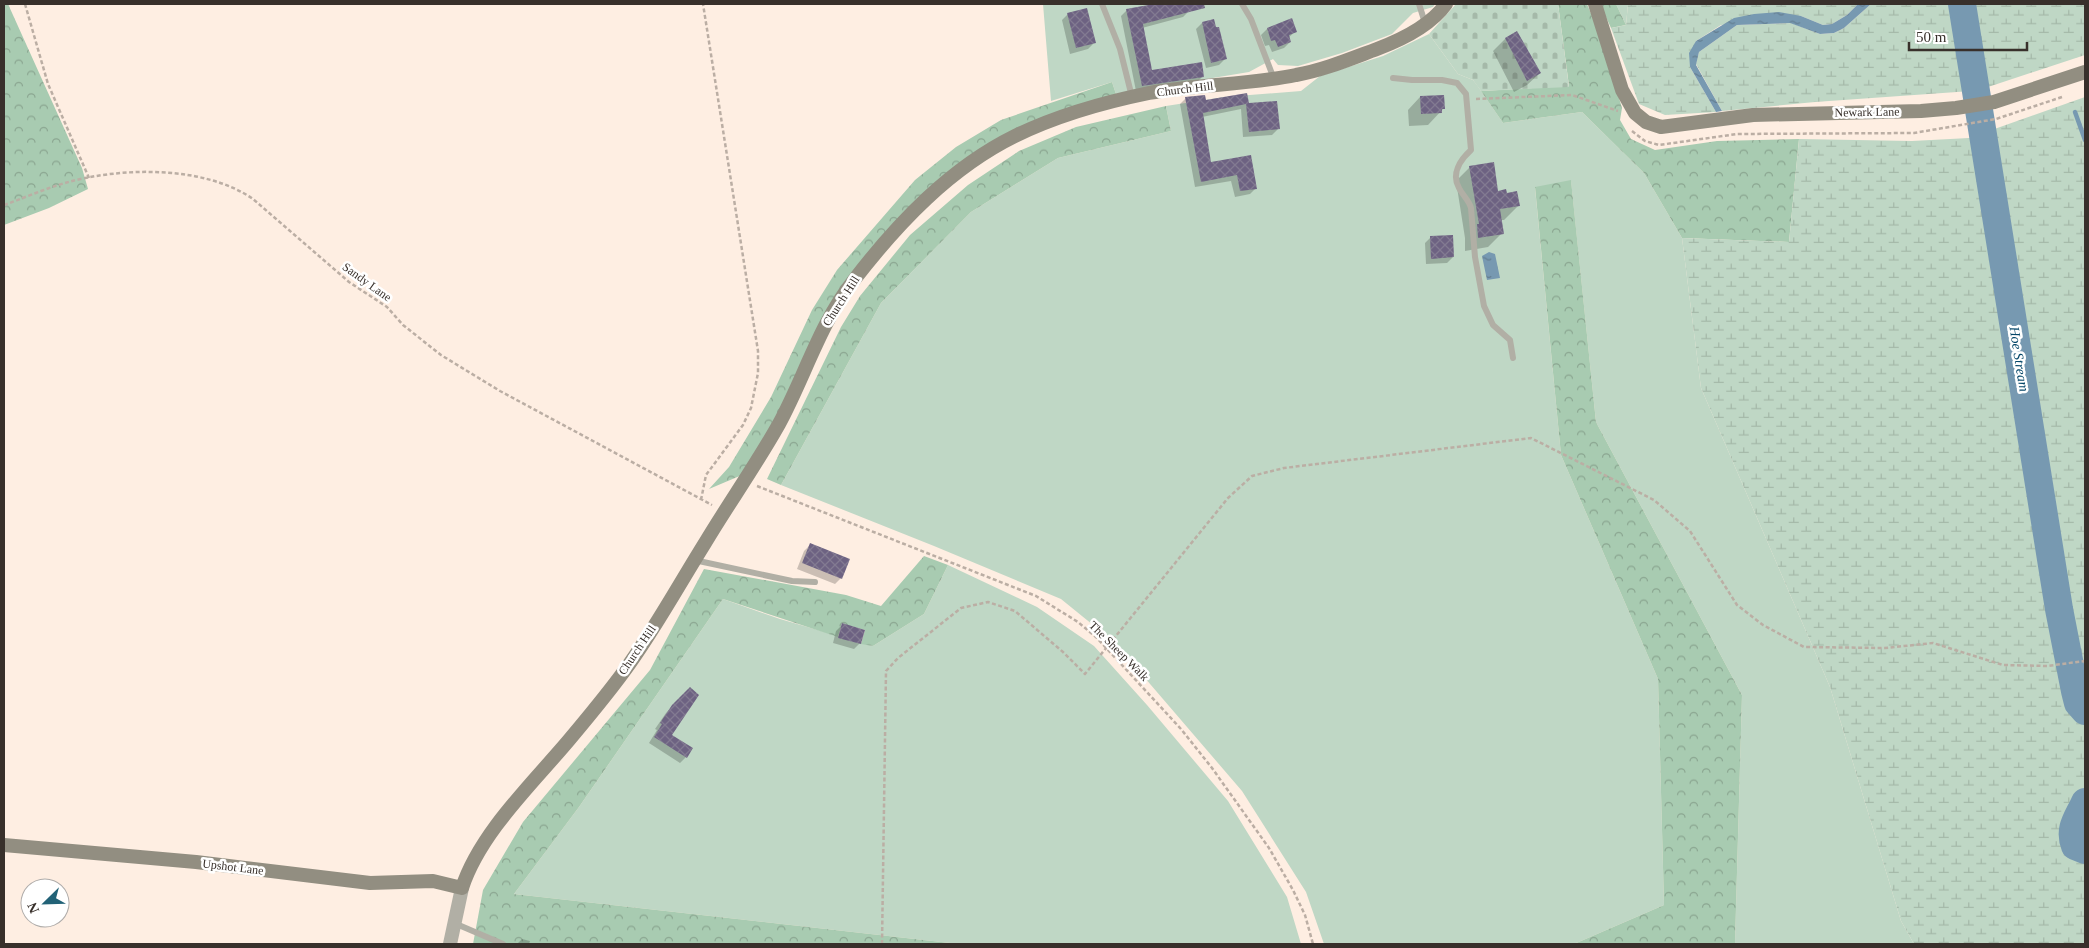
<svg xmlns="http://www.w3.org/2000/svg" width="2089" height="948" font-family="'Times New Roman',serif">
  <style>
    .green { fill: #bfd7c5 }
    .forest { fill: url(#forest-crowns) }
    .wetland { fill: url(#wetland-marsh) }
    .cemetery { fill: url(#cemetery-stones) }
    .water { fill: url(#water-ripples) }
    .shadow { fill: #0003 }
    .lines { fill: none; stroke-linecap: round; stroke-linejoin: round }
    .stream { stroke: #7799b1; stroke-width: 4.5 }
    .river { stroke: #7799b1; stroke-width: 28 }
    .building { fill: url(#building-cross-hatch) }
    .path { stroke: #bbaea4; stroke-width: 2.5; stroke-dasharray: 4 2.5; stroke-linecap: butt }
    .service { stroke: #b1afa5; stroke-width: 6 }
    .tertiary { stroke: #b1afa5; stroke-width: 14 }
    .secondary { stroke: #928e81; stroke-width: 14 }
    .labels { text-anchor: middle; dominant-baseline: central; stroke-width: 5; stroke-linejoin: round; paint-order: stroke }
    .street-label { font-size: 12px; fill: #38302b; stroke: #fff }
    .water-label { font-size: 14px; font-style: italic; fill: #044668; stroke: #fff }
  </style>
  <defs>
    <pattern id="forest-crowns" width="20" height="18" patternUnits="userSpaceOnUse" patternTransform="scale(1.25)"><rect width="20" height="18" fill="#a8cbb1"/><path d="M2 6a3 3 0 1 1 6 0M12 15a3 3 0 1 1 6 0" fill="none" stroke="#8aa590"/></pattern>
    <pattern id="wetland-marsh" width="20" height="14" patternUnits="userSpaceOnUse" patternTransform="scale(1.25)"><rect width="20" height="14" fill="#bfd7c5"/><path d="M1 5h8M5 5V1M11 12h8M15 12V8" fill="none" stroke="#a5b9a9"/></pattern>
    <pattern id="cemetery-stones" width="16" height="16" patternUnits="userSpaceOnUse" patternTransform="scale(1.25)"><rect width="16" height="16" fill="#bfd7c5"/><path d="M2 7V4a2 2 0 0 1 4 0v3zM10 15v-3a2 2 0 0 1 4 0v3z" fill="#a5b9a9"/></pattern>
    <pattern id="water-ripples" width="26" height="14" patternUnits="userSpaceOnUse" patternTransform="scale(1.25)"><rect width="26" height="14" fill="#7799b1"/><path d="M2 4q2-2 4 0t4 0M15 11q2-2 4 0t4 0" fill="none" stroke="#637d90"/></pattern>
    <pattern id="building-cross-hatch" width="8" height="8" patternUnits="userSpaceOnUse" patternTransform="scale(1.25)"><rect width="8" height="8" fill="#6d6282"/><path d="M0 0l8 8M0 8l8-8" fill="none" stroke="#827a91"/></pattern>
  </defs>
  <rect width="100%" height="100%" fill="#feeee2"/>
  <path class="green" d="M1043 4H1435L1433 7 1413 13 1392 34 1342 53 1298 66 1278 65 1273 59 1249 72 1116 94 1112 82 1051 101Z
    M1616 4H1628L1626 25Z
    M1429 34 1458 74 1473 80 1477 85 1503 123 1582 112 1644 173 1682 238 1701 388 1830 687 1901 921 1914 944H1735L1742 695 1596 422 1571 181 1535 188 1561 455 1658 679 1664 905 1574 944H1324L1306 892 1242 791 1114 642 1061 599 934 546 781 485 881 303 971 212 1058 158 1171 131 1166 106 1224 97 1301 91 1320 76 1383 56Z
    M948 565 1037 607 1094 646 1147 705 1228 801 1287 897 1301 944H959L514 894 579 807 723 599 780 619 873 646 924 614Z"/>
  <path class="forest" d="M4 4H8L82 168 88 189 49 208 4 225Z
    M1558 4H1587L1600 35 1622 108 1620 120 1631 139 1655 150 1717 141 1799 139 1789 242 1682 238 1644 173 1582 112 1503 123 1481 91 1569 86Z
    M1600 4H1616L1626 25 1611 28Z
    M1112 82 1116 94 1012 132 861 263 788 400 742 475 709 489 729 467 771 397 812 310 837 270 915 180 956 147 1001 120Z
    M1166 106 1171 131 1058 158 971 212 881 303 781 485 767 479 841 327 860 296 910 235 968 185 1019 151 1076 127Z
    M1571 180 1596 422 1742 695 1735 944H1574L1664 905 1658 679 1561 455 1535 187Z
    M924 556 948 565 924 614 873 646 861 644 865 630 842 624 838 637 723 599 579 807 514 894 959 944H473L483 890 523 822 650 670 704 569 846 595 881 606Z"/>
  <path class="wetland" d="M1628 4H1858L1847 15 1832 24 1823 25 1801 16 1721 25 1696 41 1690 67 1716 112 1665 115 1639 104 1611 28 1626 25Z
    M1871 4H1957L1971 91 1815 102 1722 111 1696 64 1699 52 1737 25 1791 23 1820 34 1834 33 1844 28Z
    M1969 4H2085V55L1982 89Z
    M2085 97V944H1914L1901 921 1830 687 1701 388 1682 238 1789 242 1799 139 1912 141 1969 138Z"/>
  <path class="cemetery" d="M1456 4H1558L1569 87 1481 91 1473 80 1458 74 1429 34Z"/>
  <path class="water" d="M1858 4H1871L1844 28 1834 33 1820 34 1790 23 1737 25 1699 52 1696 65 1722 111 1716 112 1690 67 1689 53 1696 41 1734 18 1754 14 1779 12 1801 16 1823 25 1832 24 1847 15Z
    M1957 4H1969L1982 89 1971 91Z
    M1489 252 1495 254 1500 278 1487 280 1482 256Z"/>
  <path class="shadow" d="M1160 4H1188L1189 11 1183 17 1142 28 1151 71 1202 77 1196 83 1136 91 1121 16 1127 10Z
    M1068 14 1094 43 1088 49 1070 54 1062 20Z
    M1213 21 1225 59 1219 65 1206 68 1196 29 1202 23Z
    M1267 29 1296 31 1288 38 1290 42 1284 48 1272 52 1269 45 1265 46 1261 35Z
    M1517 33 1540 73 1527 85 1514 92 1493 51 1505 39Z
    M1246 95 1248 104 1278 129 1272 135 1243 137 1241 109 1202 117 1210 164 1250 157 1256 188 1250 194 1235 197 1231 181 1195 187 1180 104 1186 98 1205 101Z
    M1420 97 1443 109 1428 125 1409 126 1408 110Z
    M1470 167 1497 192 1518 206 1504 220H1500L1502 233 1488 247 1465 251V238L1456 181Z
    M1431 237 1453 257 1447 263 1426 264 1425 243Z
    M810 545 841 578 835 584 797 569 804 551Z
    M842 625 860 643 854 649 833 643 836 631Z
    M690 689 671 735 686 757 680 763 649 743 657 730 655 729 666 713Z
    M522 939 530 941 529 944H517Z"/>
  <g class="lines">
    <path class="stream" d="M2075 112 2085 140"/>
    <path class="river" d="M1962 4 2059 609 2075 691 2078 703 2085 711
      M2085 802C2078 818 2068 828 2075 846L2085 850"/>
  </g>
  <path class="building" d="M1154 4H1204L1205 8 1143 24 1152 70 1202 62 1204 77 1142 86 1126 9Z
    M1087 8 1096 43 1076 48 1067 13Z
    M1292 18 1297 32 1289 35 1291 42 1278 47 1275 40 1271 41 1267 28Z
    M1214 19 1216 27H1219L1227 59 1211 63 1202 22Z
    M1517 31 1541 73 1527 81 1505 38Z
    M1247 93 1249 103 1277 101 1280 129 1249 132 1246 104 1203 113 1211 162 1251 155 1257 189 1240 191 1237 175 1201 182 1185 97 1205 95 1206 100Z
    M1444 95 1445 109H1442V113L1421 114 1420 96Z
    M1494 162 1498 191 1506 189 1507 193 1517 191 1520 206 1500 209 1504 234 1478 238 1477 224H1479L1469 166Z
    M1453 235 1454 257 1431 259 1430 236Z
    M810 543 850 559 842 579 802 563Z
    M842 623 865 630 861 644 838 638Z
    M690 687 699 695 672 735 693 748 687 758 654 737 662 724 660 723 672 705Z"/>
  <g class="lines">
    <path class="path" d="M25 4 48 84 89 178
      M1476 99 1572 95 1618 111
      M1632 131 1645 141 1659 145 1737 134 1914 133 1996 119 2062 97
      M4 205C24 198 44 189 65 183 120 167 204 165 253 199L349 282 387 307 403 325 441 355 500 391 712 505
      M757 486 1036 596 1078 622 1097 638 1181 729 1212 768 1269 848 1293 890 1305 915 1313 944
      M701 500 706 475 743 425 751 408 758 373V351L703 4
      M882 944 886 671 898 658 961 608 988 602 1015 611 1063 652 1085 674 1228 498 1252 476 1284 468 1531 438 1654 500 1690 531 1737 605 1763 625 1804 647 1885 648 1933 643 2003 665 2047 666 2085 661"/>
    <path class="service" d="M1102 4 1120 49 1132 97
      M1242 4 1251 19 1274 79
      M1419 4 1425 23
      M1393 78 1412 80H1442L1457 83 1466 94 1471 150C1460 160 1451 174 1459 188 1463 196 1469 200 1471 208L1475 257 1484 306 1493 325 1510 340 1513 358
      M694 560 792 581 815 582
      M454 923 503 944"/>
    <path class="tertiary" d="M450 944 462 888"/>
    <path class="secondary" d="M1595 4 1622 90 1635 113 1646 122 1661 127 1753 115 1921 111 1956 108 1994 102 2085 72
      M4 845 196 862 370 883 433 881 462 888C480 833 532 784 569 740 590 715 611 690 630 663 657 625 680 583 705 543 729 503 756 465 779 424 805 376 820 323 854 280 898 223 950 168 1015 136 1056 116 1105 102 1149 93 1198 84 1248 85 1296 75 1324 70 1350 59 1377 49 1401 40 1431 25 1446 4"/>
  </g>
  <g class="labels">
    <g class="street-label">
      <text transform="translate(1185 89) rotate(-7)">Church Hill</text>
      <text transform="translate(1867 112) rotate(-1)">Newark Lane</text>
      <text transform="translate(367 282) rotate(36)">Sandy Lane</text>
      <text transform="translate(841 301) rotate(-57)">Church Hill</text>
      <text transform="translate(637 650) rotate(-56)">Church Hill</text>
      <text transform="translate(1119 651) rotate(45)">The Sheep Walk</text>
      <text transform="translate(233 867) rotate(7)">Upshot Lane</text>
    </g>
    <g class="water-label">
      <text transform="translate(2019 359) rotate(81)">Hoe Stream</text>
    </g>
  </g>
  <rect width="2089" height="948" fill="none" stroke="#38302b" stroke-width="10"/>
  <g transform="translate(45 903) rotate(247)"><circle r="24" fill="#ffffff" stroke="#afacaa"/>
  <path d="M0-4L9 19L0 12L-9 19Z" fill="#226277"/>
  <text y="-8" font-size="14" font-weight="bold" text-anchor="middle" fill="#38302b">N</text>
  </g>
  <path d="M1909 42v8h118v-8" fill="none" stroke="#38302b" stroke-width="2.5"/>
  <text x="1916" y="42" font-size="15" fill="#38302b" stroke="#ffffff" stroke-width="4" paint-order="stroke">50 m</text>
</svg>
